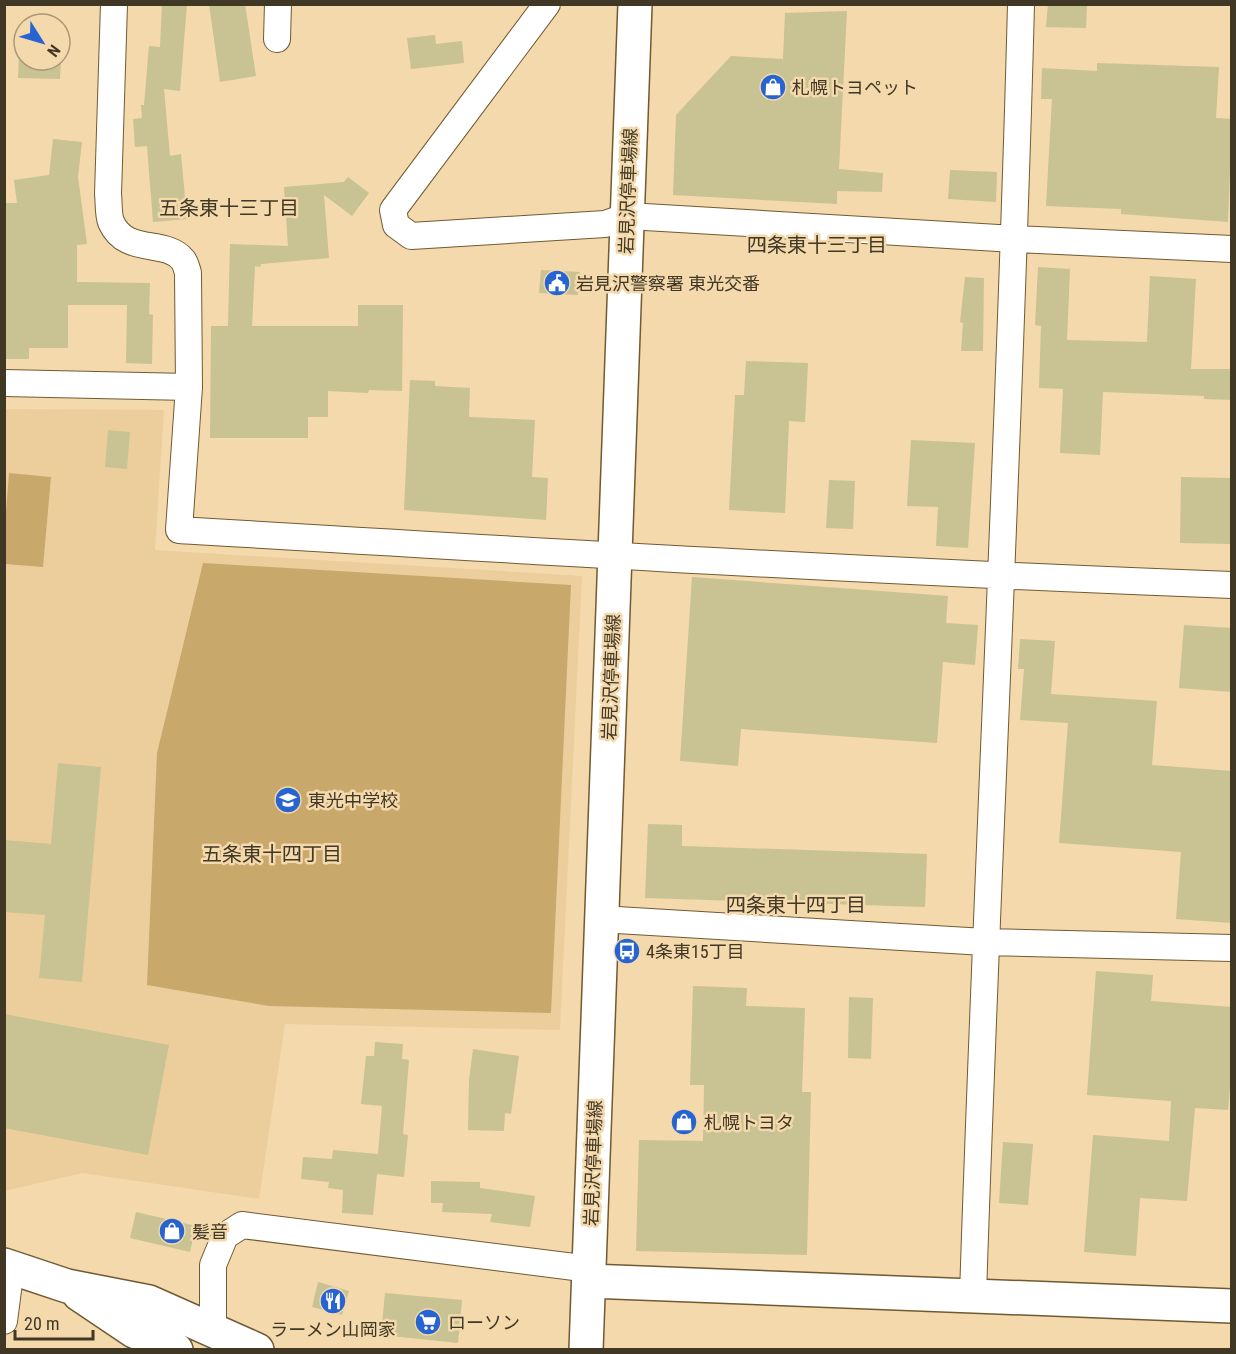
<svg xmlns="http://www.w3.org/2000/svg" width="1236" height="1354" font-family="'Roboto Condensed','Noto Sans JP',sans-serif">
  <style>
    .built { fill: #ecce9c }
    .pitch { fill: #c9a86c }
    .building { fill: #c9c292 }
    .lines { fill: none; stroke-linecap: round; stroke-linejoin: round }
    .street-casing { stroke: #715a32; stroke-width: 28 }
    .secondary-casing { stroke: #715a32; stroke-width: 36 }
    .highway-casing { stroke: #715a32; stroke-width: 36 }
    .street { stroke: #fff; stroke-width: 26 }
    .secondary { stroke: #fff; stroke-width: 33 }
    .highway { stroke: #fff; stroke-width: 33 }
    .labels { text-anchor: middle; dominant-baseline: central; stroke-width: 5; stroke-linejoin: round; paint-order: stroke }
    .poi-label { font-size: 18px; fill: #413725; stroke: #f3d9ac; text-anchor: start }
    .street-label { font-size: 18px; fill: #413725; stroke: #f3d9ac }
    .neighbourhood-label { font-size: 20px; fill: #413725; stroke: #f3d9ac }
  </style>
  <rect width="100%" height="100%" fill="#f3d9ac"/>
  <path class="built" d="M4 409 164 410 155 550 582 576 560 1030 285 1024 259 1199 82 1173 5 1191Z"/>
  <path class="pitch" d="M9 473 51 477 43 567 5 564V524Z
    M203 563 571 585 551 1013 269 1006 147 985 157 753Z"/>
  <path class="building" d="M162 4H187L180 91 164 89 170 156 181 154 187 219 153 222 147 146 135 147 133 119 142 118 141 105H144L149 46 160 47Z
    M209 4H245L256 76 220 82Z
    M1048 4 1087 6 1086 28 1046 27Z
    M847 11 839 169 883 173 882 192 837 191V204L673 195 676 115 731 56 783 59 785 13Z
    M435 35 436 44 462 41 464 63 411 69 407 38Z
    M19 56 24 57V60H60L61 58 60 79 18 78Z
    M1097 63 1219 67 1216 118 1232 119 1228 222 1121 214V209L1046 206 1052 99H1041L1042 68 1097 71Z
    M53 139 82 142 78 177 87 244 77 245V282L150 283 149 314 153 315 152 364 126 363 127 305H68V348H29V359H4V203H17L14 180 49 175Z
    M950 170 997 172 996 202 948 199Z
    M348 177 369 193 352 216 324 195 329 258 261 264 260 267 255 266 252 326H358V305H403L402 391 369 390 368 393 328 391V417H308V438H210L211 326H228L230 244 288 246 284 187 344 182Z
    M1038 267 1070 269 1067 340 1147 342 1150 276 1196 279 1191 369H1232V400L1204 399V396L1103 392 1100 455 1060 453 1063 389 1039 388 1041 326 1035 325Z
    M541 270 580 272 578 295 539 293Z
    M965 277 984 278 983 351H961L963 323 960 322Z
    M746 361 808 363 805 422 789 421 785 513 729 510 735 395H744Z
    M410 380 435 381V386L470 388 469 417 535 420 532 477 548 478 546 520 404 510Z
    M108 430 130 432 127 469 105 467Z
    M911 440 975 443 968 548 936 546 938 507 907 506Z
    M1181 477 1232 478V544L1180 543Z
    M829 480 855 481 853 529 826 528Z
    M692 577 948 596 946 623 978 625 975 665 943 662 937 743 741 729 738 766 680 761Z
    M1184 625 1232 628V692L1179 688Z
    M1020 639 1055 641 1051 694 1157 701 1152 765 1232 771V923L1176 919 1181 852 1059 843 1068 723 1020 720 1024 669H1018Z
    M58 763 101 767 82 982 39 978 45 915 4 912V840L51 844Z
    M648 824 682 825V846L927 854 925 907 645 898Z
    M1096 971 1153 975 1151 1001 1232 1007V1065L1228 1110 1195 1108 1187 1201 1140 1198 1136 1256 1084 1252 1093 1135 1169 1141 1171 1101 1087 1095Z
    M693 986 747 988 746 1006 805 1008 802 1092H811L807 1255 636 1251 639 1140 703 1141 704 1085H690Z
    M849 997 873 998 871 1059 848 1058Z
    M4 1014 169 1045 148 1155 4 1128Z
    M375 1042 403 1044 402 1059 409 1060 403 1134 408 1135 404 1177 377 1174 373 1215 342 1213 343 1190 328 1188 329 1182 301 1179 303 1157 332 1159 333 1150 378 1154 382 1106 361 1104 366 1056H374Z
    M473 1049 519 1056 511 1114 505 1113 504 1131 468 1130 469 1080Z
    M1003 1142 1033 1144 1028 1205 999 1203Z
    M431 1181 480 1182V1188L535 1196 530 1227 490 1222 492 1214 442 1212 443 1203H431Z
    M136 1212 196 1226 190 1252 130 1238Z
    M318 1282 349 1291 342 1315 312 1307Z
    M385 1293 462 1300 458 1343 381 1335Z"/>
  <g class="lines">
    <defs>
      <path id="street" d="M114 4 108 194C109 202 108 214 111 222 126 256 165 238 183 260 185 263 187 269 188 273L189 387 179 530C530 551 880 572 1232 585
        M547 4 393 210 396 225 411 236 605 224 628 216 1015 239 1232 249
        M277 39 278 4
        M4 383 189 387
        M600 919 985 942 1232 948
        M973 1295C987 865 1010 435 1021 4
        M4 1321 11 1267
        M213 1328V1265L225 1236 242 1225 590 1269"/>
      <path id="secondary" d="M589 1281 1232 1306
        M586 1350 635 4"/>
      <path id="highway" d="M4 1265 67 1286 149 1302 257 1350
        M79 1294 134 1331 176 1350"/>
    </defs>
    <use href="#street" class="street-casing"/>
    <use href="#secondary" class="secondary-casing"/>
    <use href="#highway" class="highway-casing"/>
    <use href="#street" class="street"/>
    <use href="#secondary" class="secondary"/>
    <use href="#highway" class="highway"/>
  </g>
  <defs>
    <symbol id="shop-disc" viewBox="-11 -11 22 22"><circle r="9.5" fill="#2864d1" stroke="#f3d9ac"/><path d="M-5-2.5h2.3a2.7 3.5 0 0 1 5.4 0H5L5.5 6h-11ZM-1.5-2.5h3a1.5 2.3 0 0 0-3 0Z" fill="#fff"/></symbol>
    <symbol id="civic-disc" viewBox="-11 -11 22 22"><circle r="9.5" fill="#2864d1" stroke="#f3d9ac"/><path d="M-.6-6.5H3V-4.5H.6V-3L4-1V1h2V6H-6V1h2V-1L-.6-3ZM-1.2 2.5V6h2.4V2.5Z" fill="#fff"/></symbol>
    <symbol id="school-disc" viewBox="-11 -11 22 22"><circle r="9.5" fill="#2864d1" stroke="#f3d9ac"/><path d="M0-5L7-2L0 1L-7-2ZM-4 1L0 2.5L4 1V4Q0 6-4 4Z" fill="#fff"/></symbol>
    <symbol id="bus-disc" viewBox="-11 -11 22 22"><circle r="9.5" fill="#2864d1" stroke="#f3d9ac"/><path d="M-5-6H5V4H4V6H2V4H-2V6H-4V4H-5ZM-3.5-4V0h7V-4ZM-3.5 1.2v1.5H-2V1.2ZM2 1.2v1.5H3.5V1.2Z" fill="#fff"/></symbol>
    <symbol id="restaurant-disc" viewBox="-11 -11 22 22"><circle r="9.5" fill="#2864d1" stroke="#f3d9ac"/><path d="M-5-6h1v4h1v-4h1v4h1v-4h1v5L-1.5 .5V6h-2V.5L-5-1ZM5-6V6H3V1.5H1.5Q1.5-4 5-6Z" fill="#fff"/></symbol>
    <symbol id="supermarket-disc" viewBox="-11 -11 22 22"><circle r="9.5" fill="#2864d1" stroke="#f3d9ac"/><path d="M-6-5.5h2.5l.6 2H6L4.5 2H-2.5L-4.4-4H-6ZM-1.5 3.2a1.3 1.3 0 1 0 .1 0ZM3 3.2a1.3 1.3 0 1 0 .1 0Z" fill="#fff"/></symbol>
  </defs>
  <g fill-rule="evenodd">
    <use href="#shop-disc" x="758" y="72" width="30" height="30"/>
    <use href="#civic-disc" x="542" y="268" width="30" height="30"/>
    <use href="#school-disc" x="273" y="785" width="30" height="30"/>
    <use href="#bus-disc" x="612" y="936" width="30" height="30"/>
    <use href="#shop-disc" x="669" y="1107" width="30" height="30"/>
    <use href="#shop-disc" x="157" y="1216" width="30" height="30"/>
    <use href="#restaurant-disc" x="318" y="1286" width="30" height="30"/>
    <use href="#supermarket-disc" x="413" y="1307" width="30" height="30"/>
  </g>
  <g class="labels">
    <g class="poi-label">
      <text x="792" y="87">札幌トヨペット</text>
      <text x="576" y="283">岩見沢警察署 東光交番</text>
      <text x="308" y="800">東光中学校</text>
      <text x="646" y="951">4条東15丁目</text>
      <text x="704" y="1122">札幌トヨタ</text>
      <text x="192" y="1231">髪音</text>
      <text x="448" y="1322">ローソン</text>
      <text x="333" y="1329" text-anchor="middle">ラーメン山岡家</text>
    </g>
    <g class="street-label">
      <text transform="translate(628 191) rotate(-88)">岩見沢停車場線</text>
      <text transform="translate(611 677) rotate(-88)">岩見沢停車場線</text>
      <text transform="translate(593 1163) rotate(-88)">岩見沢停車場線</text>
    </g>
    <g class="neighbourhood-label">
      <text x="229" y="208">五条東十三丁目</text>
      <text x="817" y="245">四条東十三丁目</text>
      <text x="272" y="854">五条東十四丁目</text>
      <text x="796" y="905">四条東十四丁目</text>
    </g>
  </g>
  <rect width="1236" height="1354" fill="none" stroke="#413725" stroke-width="12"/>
  <g transform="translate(42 42) rotate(127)"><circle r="28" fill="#f3d9ac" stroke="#ac9876" stroke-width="1.5"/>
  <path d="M0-4.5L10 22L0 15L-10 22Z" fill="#2864d1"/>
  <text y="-9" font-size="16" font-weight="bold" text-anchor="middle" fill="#413725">N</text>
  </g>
  <path d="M15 1330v9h78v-9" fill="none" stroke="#413725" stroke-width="3"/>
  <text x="24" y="1330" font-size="18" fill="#413725" stroke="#f3d9ac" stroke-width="4.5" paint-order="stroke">20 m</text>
</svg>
